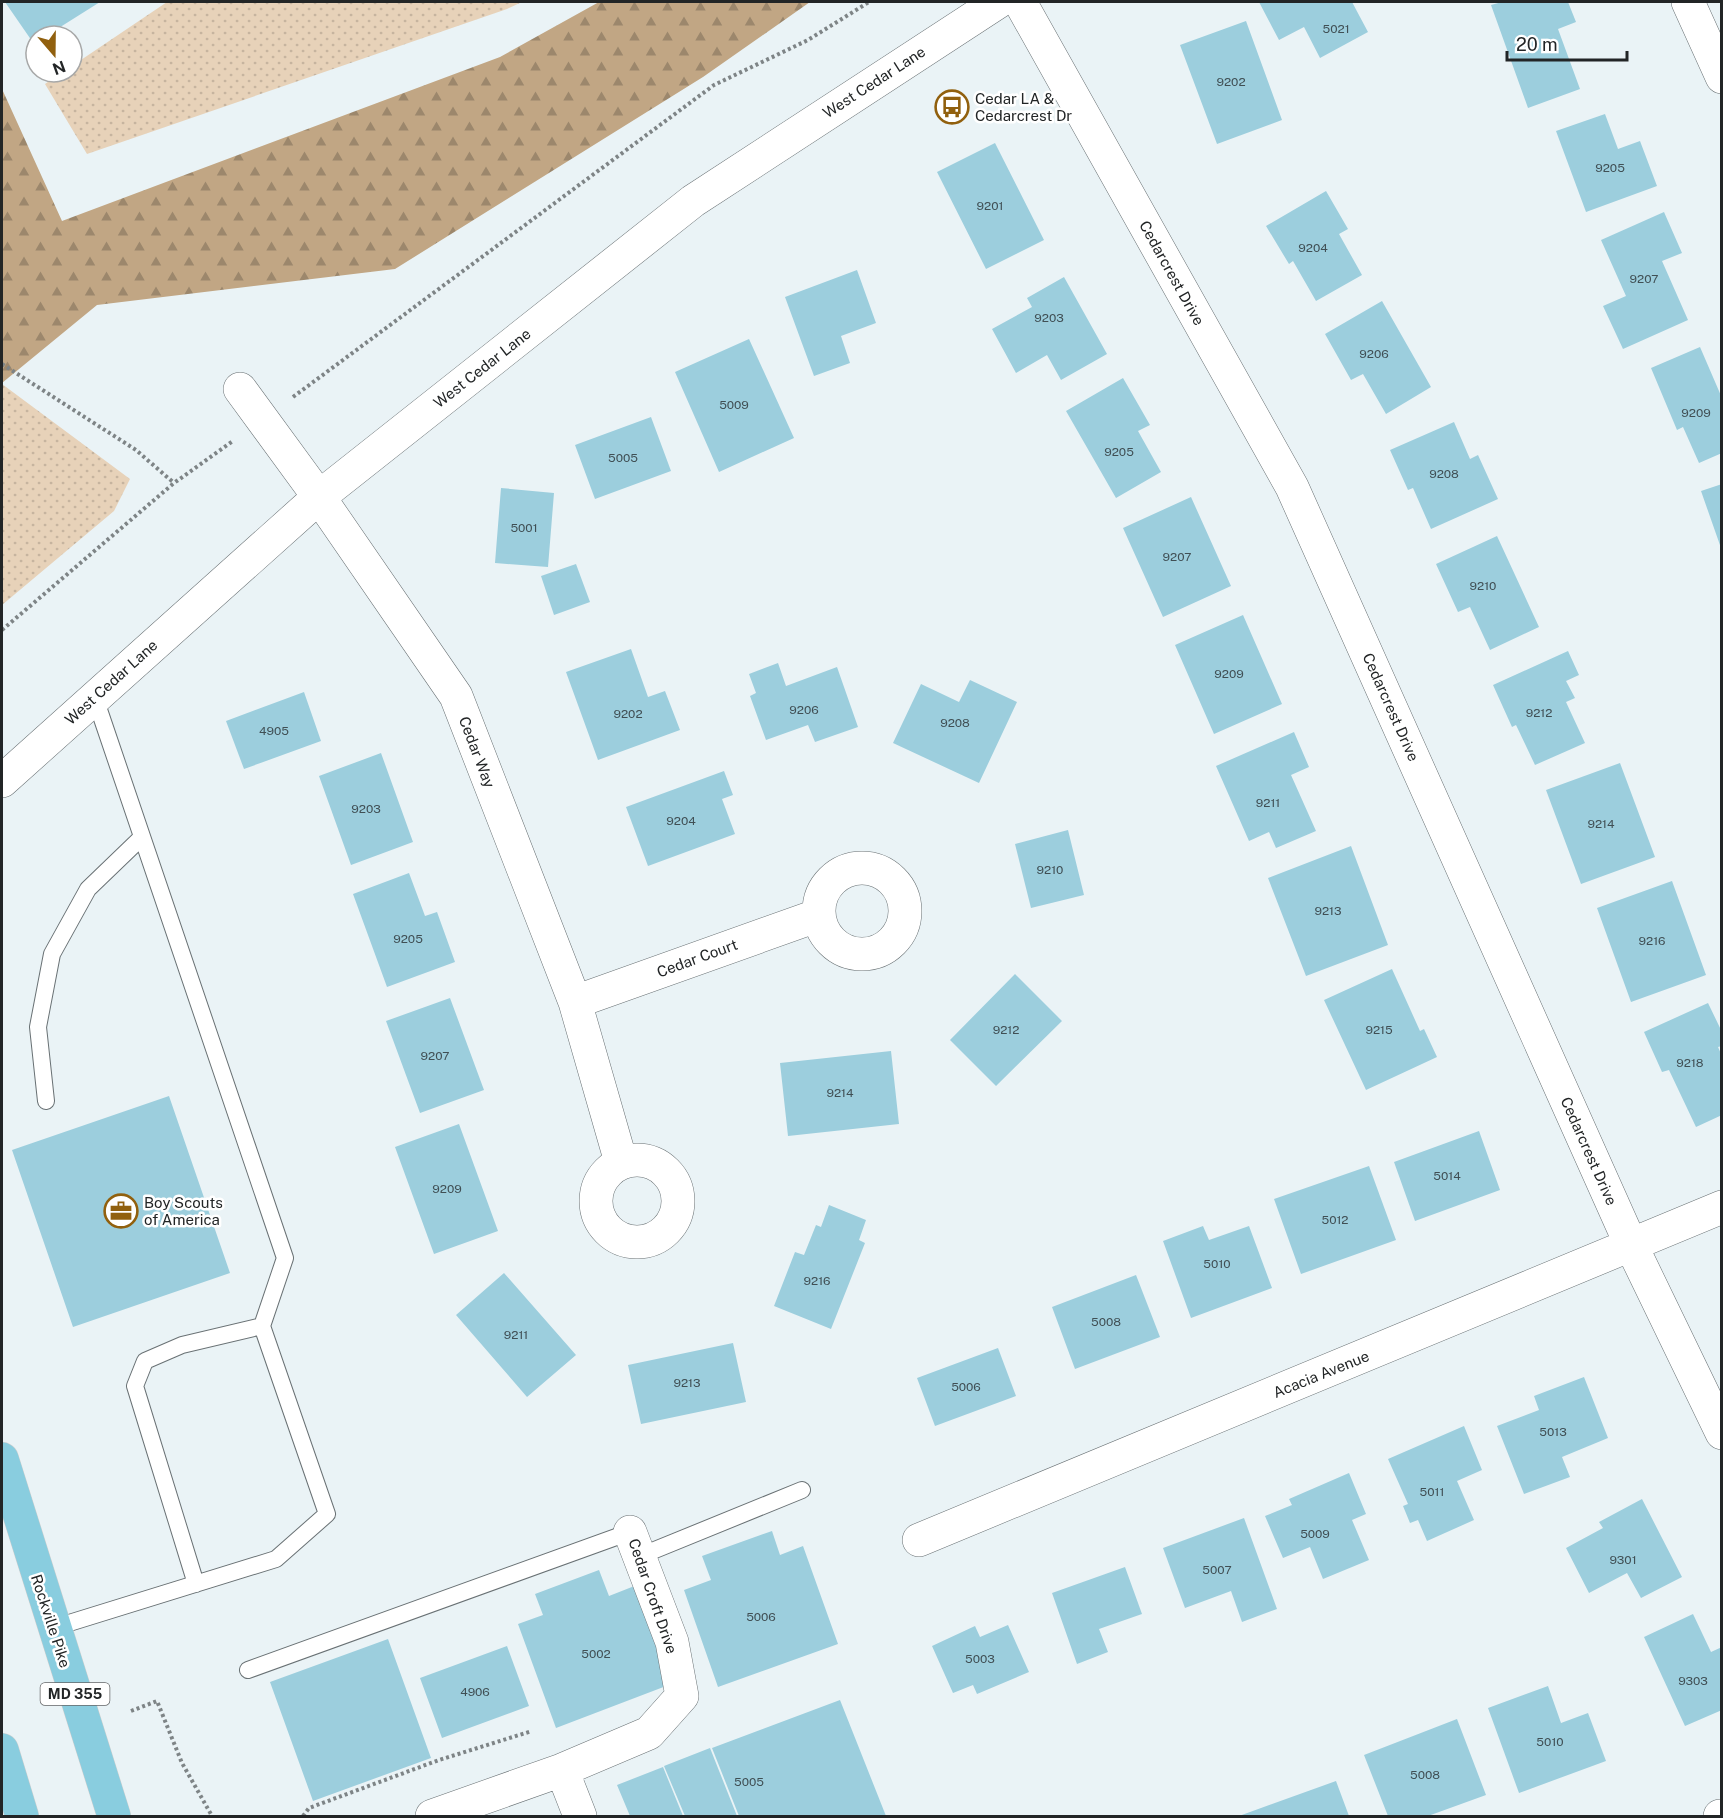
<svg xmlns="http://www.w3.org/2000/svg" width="1723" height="1818" font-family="'Public Sans',sans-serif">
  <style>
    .grass { fill: url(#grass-dots) }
    .forest { fill: url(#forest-firs) }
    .building { fill: #9ccedd }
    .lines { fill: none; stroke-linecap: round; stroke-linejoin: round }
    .lane-casing { stroke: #697174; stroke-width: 18 }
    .street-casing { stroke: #697174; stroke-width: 34 }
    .secondary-casing { stroke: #697174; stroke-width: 34 }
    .primary-casing { stroke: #cecfcf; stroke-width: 34 }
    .path { stroke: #7e8486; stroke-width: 4; stroke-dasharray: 3 3; stroke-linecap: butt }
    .lane { stroke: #fff; stroke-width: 16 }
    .street { stroke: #fff; stroke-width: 33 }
    .secondary { stroke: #fff; stroke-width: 33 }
    .primary { stroke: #89cddf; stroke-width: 33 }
    .labels { text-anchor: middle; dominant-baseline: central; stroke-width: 5; stroke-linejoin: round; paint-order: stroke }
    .number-label { font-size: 12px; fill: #404f54 }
    .shield { fill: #fff; stroke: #646667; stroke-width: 1.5 }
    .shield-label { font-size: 14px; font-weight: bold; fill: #222526 }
    .street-label { font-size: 15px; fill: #222526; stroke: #fff }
    .poi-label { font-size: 15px; fill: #222526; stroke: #fff; text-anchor: start }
  </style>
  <defs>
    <pattern id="grass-dots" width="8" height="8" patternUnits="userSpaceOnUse" patternTransform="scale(1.5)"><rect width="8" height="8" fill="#e7d2b9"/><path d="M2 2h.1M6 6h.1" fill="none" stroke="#c6b49f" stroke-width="1.8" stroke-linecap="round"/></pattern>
    <pattern id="forest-firs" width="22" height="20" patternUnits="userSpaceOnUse" patternTransform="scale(1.5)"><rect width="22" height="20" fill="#c1a684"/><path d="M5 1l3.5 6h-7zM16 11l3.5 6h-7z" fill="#9c876c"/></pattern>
  </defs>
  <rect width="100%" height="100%" fill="#eaf3f6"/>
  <path class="grass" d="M167 2H522L507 9 87 154 45 84 62 72H72V66Z
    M2 384 130 479 114 511 2 605Z"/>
  <path class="forest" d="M599 2H810L703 77 395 269 97 305 2 383V89L62 221 500 57Z"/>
  <path class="building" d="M5 2H100L46 36H36L34 44Z
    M1259 2H1352L1368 32 1320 58 1304 27 1279 40Z
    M1502 2H1568L1576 22 1558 29 1580 89 1528 108 1491 5Z
    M1246 21 1282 120 1217 144 1180 45Z
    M1605 114 1618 149 1640 141 1657 186 1586 212 1556 131Z
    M995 143 1044 240 986 269 937 172Z
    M1326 191 1348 229 1339 234 1362 275 1316 301 1293 261 1289 264 1266 226Z
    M1664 212 1682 253 1662 261 1688 320 1623 349 1603 306 1626 296 1601 240Z
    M857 270 876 323 841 336 850 363 814 376 785 297Z
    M1064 277 1107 354 1061 380 1047 355 1016 373 992 329 1032 307 1027 298Z
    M1382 301 1431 387 1386 414 1363 374 1351 380 1325 334Z
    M749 339 794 438 719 472 675 372Z
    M1700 347 1722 398V453L1699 463 1683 427 1677 430 1651 368Z
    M1123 378 1150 425 1138 431 1161 472 1116 498 1066 411Z
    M651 417 671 471 595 499 575 445Z
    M1454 422 1470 459 1478 455 1498 499 1431 529 1413 488 1408 490 1390 450Z
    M1722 484V548H1721L1701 491Z
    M501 488 554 493 548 567 495 563Z
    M1191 497 1231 586 1163 617 1123 528Z
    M1497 536 1539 627 1490 650 1470 607 1458 612 1436 564Z
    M576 564 590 602 554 615 541 576Z
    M1243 615 1282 704 1214 734 1175 645Z
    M631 649 648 697 665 691 680 730 598 760 566 672Z
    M1568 651 1579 675 1566 681 1575 698 1566 702 1585 743 1535 765 1516 725 1512 727 1493 685Z
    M778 663 786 686 837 667 858 727 815 742 808 725 766 740 750 696 756 693 749 674Z
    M970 680 1017 702 979 783 893 743 921 684 959 702Z
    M304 692 321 741 244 769 226 721Z
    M1294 732 1309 767 1291 775 1316 831 1276 848 1269 832 1249 841 1216 766Z
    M381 753 413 842 351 865 319 776Z
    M1620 763 1655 857 1581 884 1546 790Z
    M724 771 733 795 722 799 735 834 648 866 626 807Z
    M1068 830 1084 895 1031 908 1015 844Z
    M1351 846 1388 945 1306 976 1268 878Z
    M409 873 425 916 437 912 455 962 387 987 353 894Z
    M1672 881 1706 975 1631 1002 1597 908Z
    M1392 969 1420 1031 1424 1029 1437 1057 1366 1090 1324 1000Z
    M1015 974 1062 1021 996 1086 950 1040Z
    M450 998 484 1090 420 1113 386 1021Z
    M1708 1003 1722 1032V1046L1718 1047 1722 1056V1115L1696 1127 1669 1070 1662 1072 1644 1032Z
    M891 1051 899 1124 788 1136 780 1063Z
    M169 1096 230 1273 73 1327 12 1150Z
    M459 1124 498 1231 434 1254 395 1147Z
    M1479 1131 1500 1190 1415 1221 1394 1162Z
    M1369 1166 1396 1240 1301 1274 1274 1199Z
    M829 1205 866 1220 859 1240 865 1243 831 1329 774 1306 795 1252 804 1255 816 1225 821 1227Z
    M1203 1226 1209 1240 1249 1226 1272 1288 1191 1318 1163 1241Z
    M504 1273 576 1355 527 1397 456 1315Z
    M1136 1275 1160 1337 1075 1369 1052 1307Z
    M733 1343 746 1402 641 1424 628 1365Z
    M998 1348 1016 1396 935 1426 917 1378Z
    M1584 1377 1608 1438 1562 1457 1570 1477 1524 1494 1497 1426 1539 1410 1534 1396Z
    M1464 1426 1482 1470 1457 1481 1474 1520 1427 1541 1418 1520 1410 1523 1403 1506 1408 1504 1388 1459Z
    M1349 1473 1366 1514 1352 1520 1369 1560 1323 1579 1310 1547 1283 1558 1265 1516 1292 1505 1289 1499Z
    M1642 1499 1682 1577 1641 1598 1627 1573 1589 1593 1566 1548 1603 1528 1599 1522Z
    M1244 1518 1277 1609 1242 1622 1231 1591 1185 1608 1163 1548Z
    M772 1531 780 1555 803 1546 838 1644 718 1687 684 1590 711 1580 702 1556Z
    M1125 1567 1142 1614 1099 1629 1108 1652 1077 1664 1052 1593Z
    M599 1570 609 1596 637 1585 674 1683 556 1728 518 1624 543 1615 535 1594Z
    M1693 1614 1711 1652 1722 1647V1710L1685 1726 1644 1637Z
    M1008 1625 1029 1672 977 1694 973 1685 953 1693 932 1646 975 1626 980 1637Z
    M388 1639 431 1758 313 1801 270 1682Z
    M507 1646 529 1706 442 1738 420 1678Z
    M1548 1686 1561 1723 1588 1713 1606 1761 1519 1793 1488 1708Z
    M840 1700 886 1816H739L712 1748Z
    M1457 1719 1486 1795 1428 1816H1388L1364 1755Z
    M710 1748 737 1816H685L664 1766Z
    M663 1767 683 1816H630L617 1785Z
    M1336 1781 1349 1816H1239Z"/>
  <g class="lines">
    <defs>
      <path id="lane" d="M46 1101 38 1027 52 954 88 889 142 837
        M640 1556 802 1490
        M196 1584 135 1386 145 1361 182 1345 262 1326
        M53 1628 276 1559 327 1514 262 1326 285 1258 95 698
        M248 1670 630 1532"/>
      <path id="street" d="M1020 2 1292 487 1631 1245 1722 1433
        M1688 2 1722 77
        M240 389 319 497 456 696 575 1002 621 1162
        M819 911a43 43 0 1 1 86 0a43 43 0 1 1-86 0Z
        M575 1002 819 915
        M596 1201a41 41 0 1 1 82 0a41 41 0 1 1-82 0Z
        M919 1540 1722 1207
        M562 1770 580 1816
        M432 1816 562 1770 649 1733 682 1696 672 1642 630 1532
        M1720 1816H1722"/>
      <path id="secondary" d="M2 781 319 497 693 201 998 2"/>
      <path id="primary" d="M2 1459 114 1816
        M2 1750 22 1816"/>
    </defs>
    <use href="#lane" class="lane-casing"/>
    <use href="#street" class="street-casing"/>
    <use href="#secondary" class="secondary-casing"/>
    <use href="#primary" class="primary-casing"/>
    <path class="path" d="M2 364 136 450 174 483
      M293 397 714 85 808 40 869 2
      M2 630 174 483 233 441
      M131 1711 157 1701 182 1763 212 1816
      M303 1816 309 1808 439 1760 532 1731"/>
    <use href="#lane" class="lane"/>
    <use href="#street" class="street"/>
    <use href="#secondary" class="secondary"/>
    <use href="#primary" class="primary"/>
  </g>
  <defs>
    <symbol id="bus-ring" viewBox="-11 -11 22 22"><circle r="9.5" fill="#fff" stroke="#91600e" stroke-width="1.5"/><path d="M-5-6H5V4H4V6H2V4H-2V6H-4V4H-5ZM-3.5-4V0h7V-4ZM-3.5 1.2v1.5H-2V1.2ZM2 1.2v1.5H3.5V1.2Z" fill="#91600e"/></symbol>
    <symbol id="office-ring" viewBox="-11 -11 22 22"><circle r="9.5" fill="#fff" stroke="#91600e" stroke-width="1.5"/><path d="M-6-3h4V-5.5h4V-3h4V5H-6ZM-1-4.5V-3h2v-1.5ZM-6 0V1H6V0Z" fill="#91600e"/></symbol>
  </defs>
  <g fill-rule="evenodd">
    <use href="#bus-ring" x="933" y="88" width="38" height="38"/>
    <use href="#office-ring" x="102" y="1192" width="38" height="38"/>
  </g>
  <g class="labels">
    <g class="number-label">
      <text x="1336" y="29">5021</text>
      <text x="1231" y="82">9202</text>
      <text x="1610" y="168">9205</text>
      <text x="990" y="206">9201</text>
      <text x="1313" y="248">9204</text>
      <text x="1644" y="279">9207</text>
      <text x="1049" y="318">9203</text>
      <text x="1374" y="354">9206</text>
      <text x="734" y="405">5009</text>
      <text x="1696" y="413">9209</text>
      <text x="1119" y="452">9205</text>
      <text x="623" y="458">5005</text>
      <text x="1444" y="474">9208</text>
      <text x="524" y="528">5001</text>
      <text x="1177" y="557">9207</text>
      <text x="1483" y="586">9210</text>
      <text x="1229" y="674">9209</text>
      <text x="804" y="710">9206</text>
      <text x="1539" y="713">9212</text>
      <text x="628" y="714">9202</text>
      <text x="955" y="723">9208</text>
      <text x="274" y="731">4905</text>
      <text x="1268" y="803">9211</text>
      <text x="366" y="809">9203</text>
      <text x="681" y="821">9204</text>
      <text x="1601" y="824">9214</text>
      <text x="1050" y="870">9210</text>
      <text x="1328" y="911">9213</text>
      <text x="408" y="939">9205</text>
      <text x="1652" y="941">9216</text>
      <text x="1006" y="1030">9212</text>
      <text x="1379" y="1030">9215</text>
      <text x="435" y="1056">9207</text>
      <text x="1690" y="1063">9218</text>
      <text x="840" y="1093">9214</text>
      <text x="1447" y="1176">5014</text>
      <text x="447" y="1189">9209</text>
      <text x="1335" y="1220">5012</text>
      <text x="1217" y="1264">5010</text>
      <text x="817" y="1281">9216</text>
      <text x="1106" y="1322">5008</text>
      <text x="516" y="1335">9211</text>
      <text x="687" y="1383">9213</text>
      <text x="966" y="1387">5006</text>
      <text x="1553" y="1432">5013</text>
      <text x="1432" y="1492">5011</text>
      <text x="1315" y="1534">5009</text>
      <text x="1623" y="1560">9301</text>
      <text x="1217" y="1570">5007</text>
      <text x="761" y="1617">5006</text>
      <text x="596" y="1654">5002</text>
      <text x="980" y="1659">5003</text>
      <text x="1693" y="1681">9303</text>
      <text x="475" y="1692">4906</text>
      <text x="1550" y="1742">5010</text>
      <text x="1425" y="1775">5008</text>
      <text x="749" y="1782">5005</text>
    </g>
    <rect class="shield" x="40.5" y="1683" width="69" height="22" rx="4.5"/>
    <g class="shield-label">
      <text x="75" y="1694">MD 355</text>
    </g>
    <g class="street-label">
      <text transform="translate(874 82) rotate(-33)">West Cedar Lane</text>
      <text transform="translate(1172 273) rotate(61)">Cedarcrest Drive</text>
      <text transform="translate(482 368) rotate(-38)">West Cedar Lane</text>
      <text transform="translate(111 682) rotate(-42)">West Cedar Lane</text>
      <text transform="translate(1391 707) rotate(66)">Cedarcrest Drive</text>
      <text transform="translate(477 752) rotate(69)">Cedar Way</text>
      <text transform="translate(697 958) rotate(-20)">Cedar Court</text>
      <text transform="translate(1589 1151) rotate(66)">Cedarcrest Drive</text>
      <text transform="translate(1321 1374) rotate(-22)">Acacia Avenue</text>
      <text transform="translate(653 1596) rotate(71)">Cedar Croft Drive</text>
      <text transform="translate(51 1621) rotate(72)">Rockville Pike</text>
    </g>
    <g class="poi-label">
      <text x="975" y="98">Cedar LA &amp;<tspan x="975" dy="17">Cedarcrest Dr</tspan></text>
      <text x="144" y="1202">Boy Scouts<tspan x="144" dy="17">of America</tspan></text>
    </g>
  </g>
  <rect width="1723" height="1818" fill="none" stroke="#222526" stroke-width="6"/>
  <g transform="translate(54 54) rotate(160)"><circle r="28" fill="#ffffff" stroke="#a7a8a8" stroke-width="1.5"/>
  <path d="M0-4.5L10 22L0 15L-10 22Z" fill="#91600e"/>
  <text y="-9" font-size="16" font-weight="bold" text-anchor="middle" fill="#222526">N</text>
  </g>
  <path d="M1507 51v9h120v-9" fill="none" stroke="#222526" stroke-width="3"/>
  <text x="1516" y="51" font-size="18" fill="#222526" stroke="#ffffff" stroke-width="4.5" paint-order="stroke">20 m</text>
</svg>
